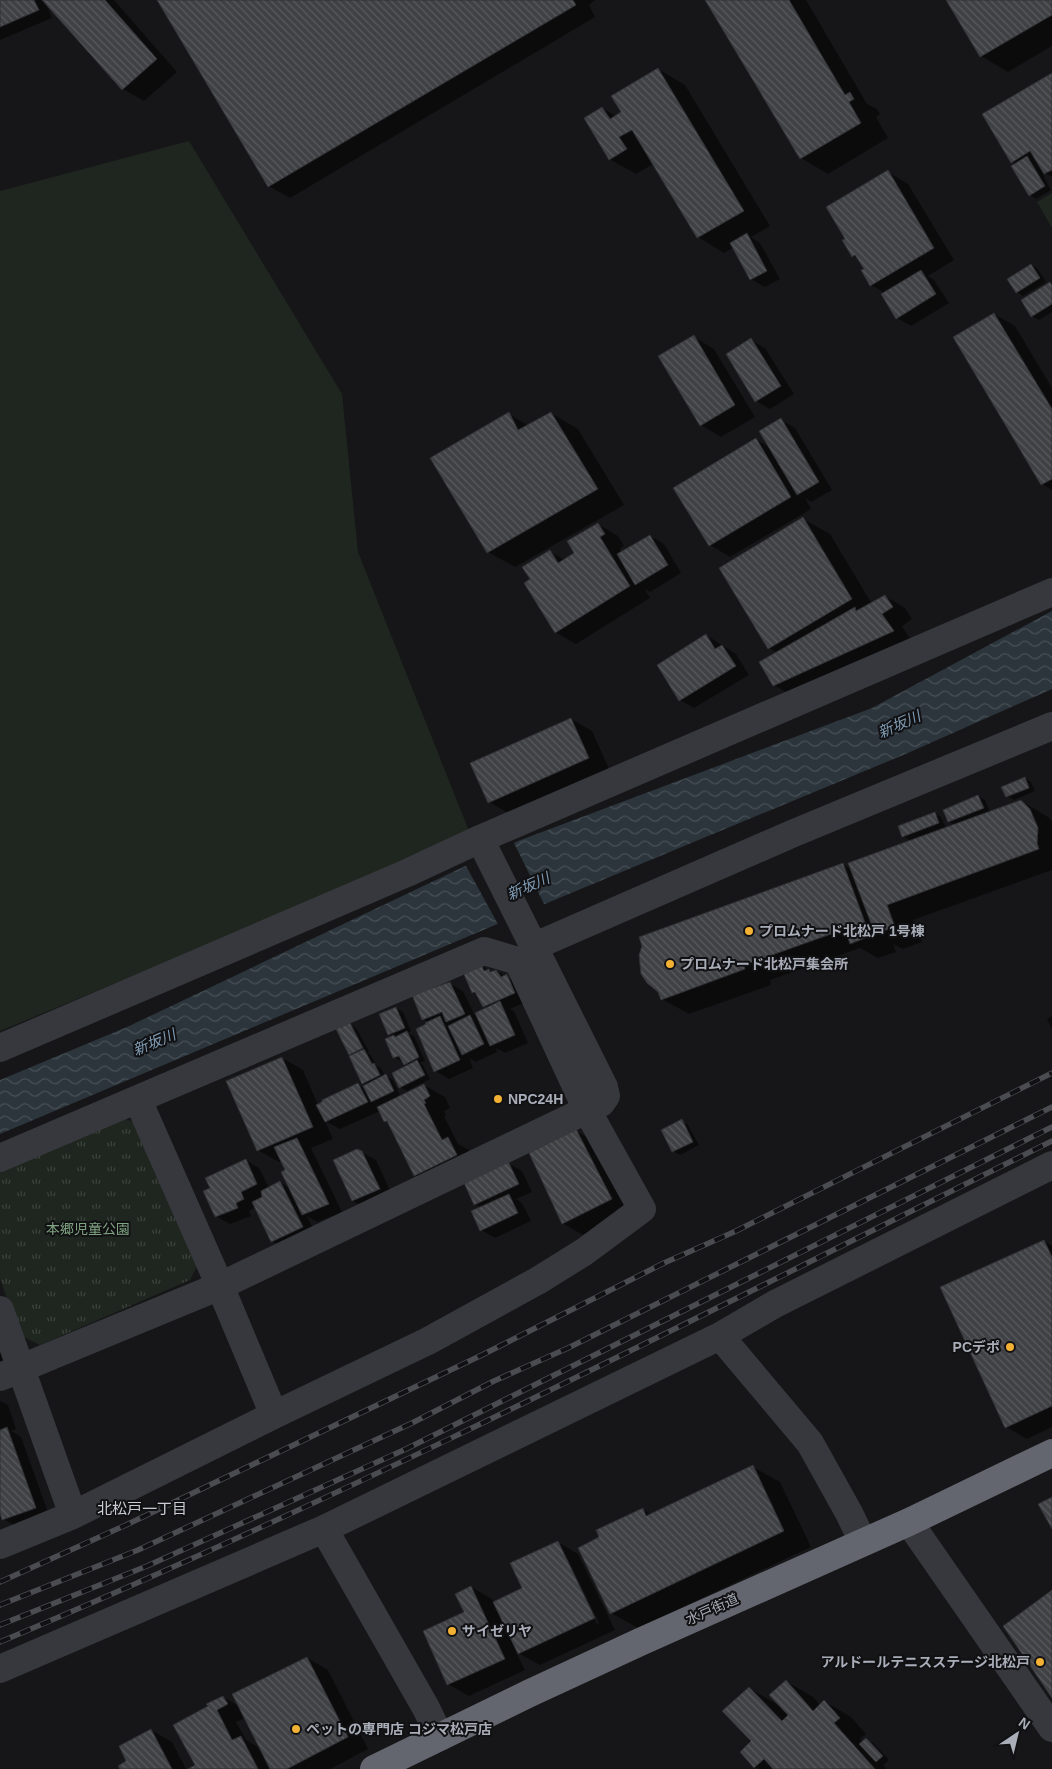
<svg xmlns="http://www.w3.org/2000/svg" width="1052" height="1769" font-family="Helvetica,'Noto Sans JP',sans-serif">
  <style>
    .park { fill: url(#park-tufts) }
    .pitch { fill: #1e261f }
    .water { fill: url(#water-waves) }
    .pier { fill: #161618 }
    .shadow { fill: #0007; fill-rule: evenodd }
    .building { fill: url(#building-back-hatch); stroke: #303034 }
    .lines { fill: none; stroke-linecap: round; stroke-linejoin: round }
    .minor { stroke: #37383d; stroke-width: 28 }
    .highway { stroke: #63666e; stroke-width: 28 }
    .rail-casing { stroke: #4a4c52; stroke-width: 5.5 }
    .rail { stroke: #111113; stroke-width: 4; stroke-dasharray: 11; stroke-linecap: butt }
    .poi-dot { fill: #f2b134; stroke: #111113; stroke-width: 2 }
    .labels { text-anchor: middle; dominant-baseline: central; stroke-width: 4; stroke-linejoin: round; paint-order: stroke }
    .poi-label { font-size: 14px; font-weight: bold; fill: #a8adb8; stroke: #111113; text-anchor: start }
    .park-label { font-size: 14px; fill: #7fa381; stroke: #111113 }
    .street-label { font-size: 14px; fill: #a8adb8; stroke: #111113 }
    .water-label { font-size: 15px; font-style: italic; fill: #7f9bb3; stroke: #111113 }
    .neighbourhood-label { font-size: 15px; fill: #c9ccd4; stroke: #111113 }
  </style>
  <defs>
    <pattern id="park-tufts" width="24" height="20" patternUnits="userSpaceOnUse" patternTransform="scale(1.25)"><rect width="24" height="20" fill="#1e261f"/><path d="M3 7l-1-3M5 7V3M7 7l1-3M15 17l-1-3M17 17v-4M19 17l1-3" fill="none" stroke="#3c433d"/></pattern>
    <pattern id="water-waves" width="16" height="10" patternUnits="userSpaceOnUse" patternTransform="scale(1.25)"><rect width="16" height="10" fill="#2c353c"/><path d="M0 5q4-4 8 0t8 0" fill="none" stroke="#485056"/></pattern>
    <pattern id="building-back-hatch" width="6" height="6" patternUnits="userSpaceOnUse" patternTransform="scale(1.25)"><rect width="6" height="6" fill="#404145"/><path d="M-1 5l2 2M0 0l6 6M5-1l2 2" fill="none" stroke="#595a5e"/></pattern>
  </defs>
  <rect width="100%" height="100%" fill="#161618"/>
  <path class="park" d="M117 1116 139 1124 198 1264 190 1280 40 1345 20 1335 0 1279V1165Z"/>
  <path class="pitch" d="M189 141 342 394 358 552 471 836 0 1031V191Z
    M1052 193V228L1037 202Z"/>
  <path class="water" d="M1052 611V689L908 753 552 901 0 1134V1080L127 1027 518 841 872 708Z"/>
  <path class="pier" d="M513 841 545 906 499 926 465 864Z"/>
  <path class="shadow" d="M0 0H114L177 72 144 101 123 89 45 1 52 18 0 40Z
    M159 0H595L589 5 595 17 290 198 269 186Z
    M707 0H806L867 104 877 109 880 114 876 117 888 138 828 174 801 158Z
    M947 0H1052V46L1008 72 981 56Z
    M658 69 685 85 770 226 751 237 760 243 780 279 765 287 751 279 734 247 724 253 698 237 653 164 636 174 609 159 602 108 616 116 623 112Z
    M1052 75V177L1045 173 1043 175 1051 190 1036 199 1030 195 1016 164 1012 162Z
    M888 172 908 184 954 260 928 276 934 280 949 303 911 326 897 318 885 293 871 285 865 269 860 260 853 256 846 239Z
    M1032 265 1038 269 1046 282 1023 296 1017 292Z
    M1050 283 1052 284V312L1039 320 1032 316Z
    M994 314 1015 326 1052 388V490L1042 484Z
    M694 337 714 349 755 417 721 437 701 425Z
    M751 340 765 348 794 394 770 409 756 401Z
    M551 413 578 429 624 505 515 567 488 552 509 414 529 426Z
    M781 420 795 428 832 490 811 502 805 498 811 509 730 557 710 545 756 439 770 448Z
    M803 519 830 534 872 604 885 596 905 608 912 619 902 626 913 643 794 697 774 685 778 653 769 648Z
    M598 524 618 536 624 546 620 549 622 553 650 536 664 544 681 573 650 592 644 588 650 598 576 644 555 632 531 580 550 552 565 560 576 553Z
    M706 635 736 654 749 675 694 708 680 700 658 665Z
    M571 719 592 731 609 769 510 814 489 802Z
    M1025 778 1031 782 1035 791 1014 800 1007 796Z
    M978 796 985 800 990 812 1021 801 1048 817 1052 821V870L913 920 922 942 903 949 893 944 896 952 878 958 860 948 770 980 771 985 689 1014 662 999 843 864 852 870 911 841 903 836 935 813 941 817 946 829 956 825 949 822 945 810Z
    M481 966 493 972 496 971 521 984 528 1001 510 1009 514 1011 528 1043 505 1053 496 1048 497 1052 476 1062 469 1058 473 1068 449 1079 435 1071 430 1023 423 1019 449 983 463 991 474 1014 488 1008 484 1006 477 995 473 992Z
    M396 1008 403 1012 411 1031 408 1033 414 1036 425 1061 420 1063 423 1065 430 1079 407 1091 400 1087 408 1066 403 1060 401 1061 394 1057V1037L389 1034Z
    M1052 1016V1029L1047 1019Z
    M350 1024 356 1028 369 1051 367 1052 370 1054 376 1065 381 1068 385 1077 386 1076 393 1080 401 1097 424 1085 445 1097 450 1108 444 1111 446 1115 444 1116 458 1144 469 1150 477 1167 436 1187 415 1175 389 1124 385 1121 380 1111 340 1129 325 1121 333 1139 311 1148 342 1212 317 1222 307 1216 316 1235 286 1249 272 1241 256 1207 249 1211 251 1216 230 1224 216 1216 211 1188 246 1160 259 1168 269 1188 280 1182 290 1188 286 1171 282 1161 279 1162 258 1150 282 1058 303 1070 318 1105 358 1085 366 1089 367 1085 363 1083 353 1056 350 1054Z
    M682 1121 688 1125 699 1145 680 1155 673 1151 662 1131Z
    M576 1131 597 1143 632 1210 583 1235 562 1223Z
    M361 1152 376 1160 393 1197 367 1209 353 1201 334 1161Z
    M508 1163 522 1171 532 1192 516 1199 522 1203 531 1221 495 1238 481 1230 482 1208 475 1204Z
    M1044 1241 1052 1246V1427L1027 1439 1006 1427Z
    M0 1309 14 1364 0 1372Z
    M0 1401 8 1405 16 1429 11 1431 21 1437 49 1515 17 1527 4 1519 0 1509Z
    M753 1467 780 1482 811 1547 638 1628 611 1613 601 1538 643 1509 652 1515Z
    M558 1542 578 1554 615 1630 540 1665 516 1652 525 1670 469 1696 448 1684 471 1587 492 1599 494 1603 524 1589ZM565 1558H567L599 1623 597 1624Z
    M307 1658 328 1670 368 1749 330 1769H191L197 1766 210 1706 223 1697 239 1706ZM245 1718 261 1749 246 1740 236 1722Z
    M786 1681 813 1697 820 1705 824 1701 851 1717 866 1734 860 1739 863 1743 866 1740 873 1743 889 1760 883 1765 887 1769H759L755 1767 749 1688 780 1706Z
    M151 1730 172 1742 186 1769H121Z"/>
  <path class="building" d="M0 0H34L39 10 0 27Z
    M42 0H105L157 59 122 90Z
    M157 0H573L576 5 268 187Z
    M705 0H789L845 95 850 92 854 99 849 102 861 123 800 159Z
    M946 0H1052V15L980 57Z
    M658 68 744 211 697 238 632 130 619 137 627 149 609 160 584 118 602 107 610 119 621 112 611 96Z
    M1052 73V170L1044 174 1030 151 1011 163 982 114Z
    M1027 156 1045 186 1029 196 1011 166Z
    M888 170 934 248 870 286 861 270 864 269 855 255 852 257 842 240 845 239 826 207Z
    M747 233 767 271 750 280 730 243Z
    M1031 264 1040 278 1016 293 1007 279Z
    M921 270 936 294 896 319 881 294Z
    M1050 282 1052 285V304L1031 317 1021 300Z
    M994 313 1052 409V479L1041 485 953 337Z
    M694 335 735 405 700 426 658 356Z
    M751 338 781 386 755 402 726 354Z
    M509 412 518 430 551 412 598 489 487 553 430 458Z
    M781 418 819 482 797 495 759 431Z
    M756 438 791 497 709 546 673 488Z
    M803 517 852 599 768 649 719 568Z
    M598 523 605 534 600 537 630 586 555 633 524 583 530 579 522 567 550 550 558 563 574 553 567 541Z
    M650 535 668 565 635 585 617 554Z
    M885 595 893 607 882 614 894 631 773 686 759 662 855 607 856 611Z
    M706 634 715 649 722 645 736 666 679 701 657 665Z
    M571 718 589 758 488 803 470 763Z
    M1025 777 1029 788 1006 797 1001 787Z
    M978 795 984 808 948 822 943 810Z
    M1021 800 1030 809 1038 828 1037 843 1039 849 887 905 895 927 875 934 848 863Z
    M935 812 939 823 902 837 898 826Z
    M843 863 870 936 850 944 845 929 744 965 745 969 661 1000 658 992 647 983 641 974 639 955 642 946 639 937Z
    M481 964 484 971 489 969 490 972 496 970 501 977 507 974 515 993 483 1007 475 992 472 993 463 972Z
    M450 982 465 1014 446 1022 442 1012 422 1020 412 995Z
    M500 1001 515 1035 490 1046 475 1013Z
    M396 1007 405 1028 388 1035 379 1014Z
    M470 1015 484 1044 462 1055 448 1026Z
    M440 1016 460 1060 434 1072 416 1029 426 1024 425 1023Z
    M350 1023 363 1048 349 1055 336 1029Z
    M407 1031 419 1057 404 1065 399 1056 393 1058 385 1039 394 1035 395 1037Z
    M364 1049 372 1064 374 1063 380 1075 362 1084 349 1056Z
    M282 1057 313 1127 257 1151 226 1081Z
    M417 1060 425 1075 399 1088 392 1073Z
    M386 1074 394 1091 371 1102 363 1086Z
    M358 1083 368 1102 325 1122 316 1105 322 1102V1100Z
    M424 1084 430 1096 424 1100 426 1103 424 1104 442 1140 448 1137 457 1155 414 1176 387 1121 384 1122 377 1107Z
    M682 1119 693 1142 672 1152 661 1130Z
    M576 1129 612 1199 562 1224 529 1153Z
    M297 1138 329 1204 302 1215 281 1172 285 1170 274 1147Z
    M357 1149 362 1151 380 1189 352 1201 333 1160Z
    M246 1159 257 1184 241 1192 244 1199 236 1203 238 1208 215 1217 203 1191 210 1188 205 1178Z
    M508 1161 519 1184 474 1205 464 1183Z
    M280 1181 303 1227 271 1242 252 1202 262 1197 261 1191Z
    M509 1194 518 1213 480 1231 471 1211Z
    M1044 1240 1052 1257V1406L1005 1428 940 1287Z
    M7 1427 36 1508 2 1520 0 1513V1430Z
    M753 1465 784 1531 610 1614 578 1548 599 1537 596 1530 643 1508 646 1516Z
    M1052 1497V1529L1038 1504Z
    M558 1541 595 1618 518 1654 493 1602 522 1588 510 1563Z
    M471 1586 505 1659 447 1685 423 1631 464 1612 455 1594Z
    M1052 1590V1698L1003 1626Z
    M307 1657 348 1737 287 1769H270L232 1694Z
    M786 1680 813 1711 824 1700 840 1718 834 1723 875 1769H773L764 1759 754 1768 740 1752 751 1741 722 1711 749 1687 782 1721 788 1715 769 1695Z
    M223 1696 228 1704 217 1710 232 1740 241 1736 258 1769H188L195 1765 173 1725 208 1706 206 1704Z
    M151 1729 172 1769H120L118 1766 126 1761 119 1746Z
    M866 1738 883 1756 876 1762 859 1744Z"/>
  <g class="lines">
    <path class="minor" d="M535 946 794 833 1052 726
      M0 1048 407 873 480 839 1052 592
      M138 1100 220 1286 274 1415
      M0 1158 484 951 518 961 587 1110 642 1209 584 1252 539 1280 428 1341 274 1415 73 1515 0 1545
      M0 1310 73 1515
      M720 1336 775 1304 1052 1165
      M0 1377 220 1286 601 1103 606 1096 604 1087 480 839
      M909 1522 1052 1728
      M324 1529 426 1708 440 1737
      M0 1669 324 1529 720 1336 810 1443 849 1513 863 1542"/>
    <path class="highway" d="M374 1769 530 1693 640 1642 909 1522 1052 1453"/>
    <defs>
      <path id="rail" d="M0 1582 126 1525 482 1355 664 1263 736 1231 1052 1073
        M0 1605 138 1550 412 1423 494 1381 568 1348 1052 1107
        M0 1625 147 1566 406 1449 1052 1127
        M0 1642C358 1492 704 1314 1052 1141"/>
    </defs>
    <use href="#rail" class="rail-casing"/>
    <use href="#rail" class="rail"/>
  </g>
  <g class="poi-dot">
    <circle cx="749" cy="931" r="5"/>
    <circle cx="670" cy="964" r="5"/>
    <circle cx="498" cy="1099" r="5"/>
    <circle cx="1010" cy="1347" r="5"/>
    <circle cx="452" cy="1631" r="5"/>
    <circle cx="1040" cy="1662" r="5"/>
    <circle cx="296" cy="1729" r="5"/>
  </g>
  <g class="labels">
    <g class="poi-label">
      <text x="759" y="931">プロムナード北松戸 1号棟</text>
      <text x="680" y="964">プロムナード北松戸集会所</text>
      <text x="508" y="1099">NPC24H</text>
      <text x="1000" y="1347" text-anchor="end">PCデポ</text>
      <text x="462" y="1631">サイゼリヤ</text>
      <text x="1030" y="1662" text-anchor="end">アルドールテニスステージ北松戸</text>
      <text x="306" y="1729">ペットの専門店 コジマ松戸店</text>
    </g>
    <g class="park-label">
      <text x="88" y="1229">本郷児童公園</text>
    </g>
    <g class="street-label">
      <text transform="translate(712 1609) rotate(-24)">水戸街道</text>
    </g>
    <g class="water-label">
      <text transform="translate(899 724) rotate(-24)">新坂川</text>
      <text transform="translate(528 886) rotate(-24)">新坂川</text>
      <text transform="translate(154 1042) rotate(-23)">新坂川</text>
    </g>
    <g class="neighbourhood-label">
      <text x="142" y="1508">北松戸一丁目</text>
    </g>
  </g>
  <g transform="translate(1017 1734) rotate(35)" stroke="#111113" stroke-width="4" paint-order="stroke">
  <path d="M0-4L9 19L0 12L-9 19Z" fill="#a8adb8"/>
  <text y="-8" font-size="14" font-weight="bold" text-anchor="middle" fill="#a8adb8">N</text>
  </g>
</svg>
